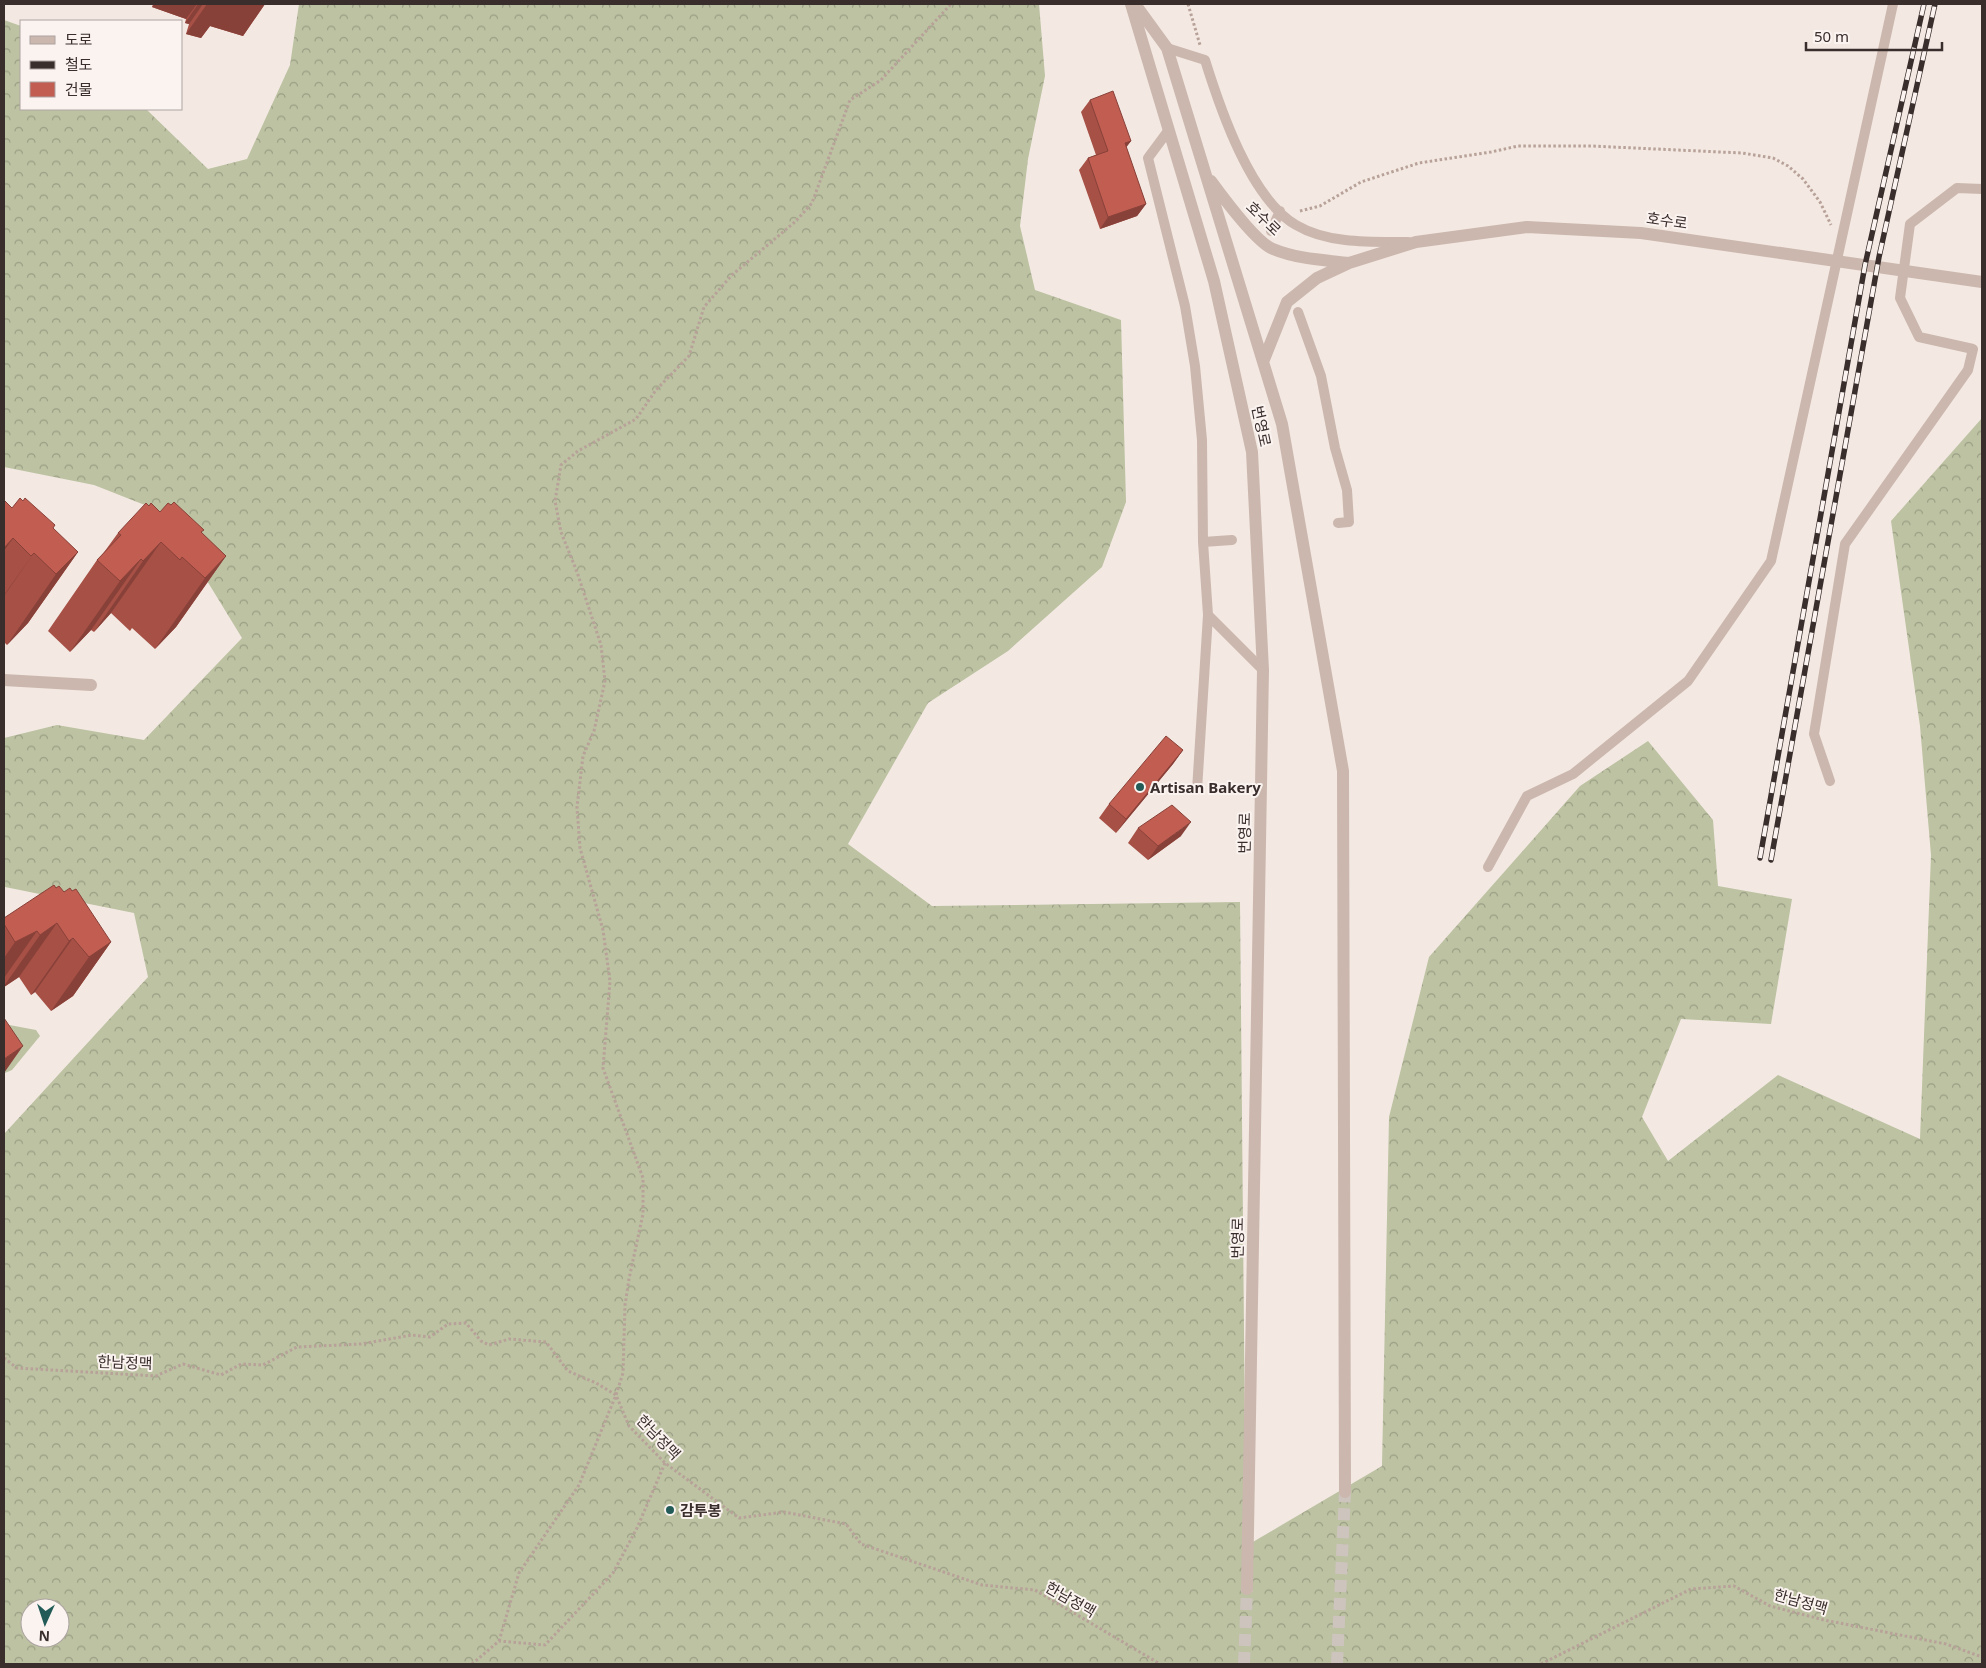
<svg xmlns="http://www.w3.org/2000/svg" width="1986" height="1668" font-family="'Noto Sans','Noto Sans KR',sans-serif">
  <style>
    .green { fill: #bcc2a2 }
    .forest { fill: url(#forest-crowns); fill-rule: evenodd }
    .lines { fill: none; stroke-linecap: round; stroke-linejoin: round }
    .tertiary-tunnel { stroke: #cec4be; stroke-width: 12; stroke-dasharray: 12 6; stroke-linecap: butt }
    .path { stroke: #b7a198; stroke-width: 3; stroke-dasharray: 2.5 2.5; stroke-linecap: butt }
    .service { stroke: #cbb7ae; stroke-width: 10 }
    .minor { stroke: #cbb7ae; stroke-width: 12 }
    .tertiary { stroke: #cbb7ae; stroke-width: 12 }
    .rail-casing { stroke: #3a2e2c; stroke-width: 5.5 }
    .rail { stroke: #faf3ef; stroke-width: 4; stroke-dasharray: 11; stroke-linecap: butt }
    .wall { fill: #a75046 }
    .shaded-wall { fill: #884139 }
    .building { fill: #c25d51; stroke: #884139 }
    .poi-dot { fill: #225b57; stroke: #faf3ef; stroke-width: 2 }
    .labels { text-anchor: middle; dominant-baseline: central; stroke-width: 4; stroke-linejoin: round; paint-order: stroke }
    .street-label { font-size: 15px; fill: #3a2e2c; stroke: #faf3ef }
    .poi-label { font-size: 15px; font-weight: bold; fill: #3a2e2c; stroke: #faf3ef; text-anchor: start }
  </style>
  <defs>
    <pattern id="forest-crowns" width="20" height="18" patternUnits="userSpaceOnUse" patternTransform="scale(1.25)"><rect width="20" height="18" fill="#bcc2a2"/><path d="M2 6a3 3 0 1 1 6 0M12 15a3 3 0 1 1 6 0" fill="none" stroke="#9a9e84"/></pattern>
  </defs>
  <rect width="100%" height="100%" fill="#f3e9e2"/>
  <path class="green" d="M4 1024 36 1030 40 1036 12 1070 5 1073Z"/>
  <path class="forest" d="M299 4H1039L1045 76 1028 159 1020 226 1035 290 1121 320 1126 502 1102 567 1008 651 928 703 848 844 932 906 1240 902 1246 1546 1382 1466 1389 1117 1429 957 1580 786 1648 741 1713 820 1718 886 1792 899 1771 1024 1681 1019 1642 1117 1668 1161 1778 1075 1920 1139 1931 855 1920 726 1891 521 1982 418V1664H4V1134L148 977 134 913 5 887 4 738 57 725 144 740 242 638 201 571 160 511 94 485 4 467V20L21 26V109H146L208 169 247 159 290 65ZM30 1608H60V1638H30Z"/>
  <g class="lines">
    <path class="tertiary-tunnel" d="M1244 1664 1247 1589
      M1337 1664 1345 1492"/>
    <path class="path" d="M1188 4 1200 45
      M1300 211 1320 206 1361 182 1419 163 1491 152 1518 146H1591L1742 153 1773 158 1788 166 1803 179 1820 202 1831 225
      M4 1358 17 1368 156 1376 183 1364 221 1375 241 1364 263 1365 297 1347 361 1344 412 1335 430 1337 448 1324 466 1323 481 1341 489 1345 509 1339 546 1342 568 1371 596 1383 616 1395 629 1426 665 1463 739 1518 784 1512 846 1524 861 1544 982 1585 1035 1590 1160 1664
      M499 1641 519 1573 579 1485 616 1395 623 1373 625 1305 629 1279 643 1214V1178L603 1068 610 981 603 930 580 848 577 807 583 756 594 731 605 681 601 645 577 572 561 532 555 501 561 465 578 451 636 419 656 390 689 356 704 307 732 275 796 221 812 203 850 100 881 80 951 4
      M472 1664 499 1641 545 1645 613 1573 637 1528 665 1463
      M1541 1664 1691 1589 1734 1586 1770 1606 1824 1620 1946 1644 1982 1657"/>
    <path class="service" d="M1167 48 1205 60C1220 108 1250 198 1296 225 1328 244 1371 242 1408 242
      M1168 131 1148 158 1185 306 1195 366 1202 440 1203 542 1208 615 1263 670
      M1271 231 1280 211
      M1298 312 1321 376 1335 448 1347 490 1349 522 1338 523
      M1203 542 1232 540
      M1830 781 1814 734 1845 544 1968 370 1973 349 1919 337 1900 298 1910 224 1957 188 1982 189
      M1197 790 1208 615
      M1488 867 1527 796 1573 774 1688 681 1771 561 1893 4"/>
    <path class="minor" d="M4 680 91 685"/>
    <path class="tertiary" d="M1131 4 1214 281 1252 452 1263 670 1247 1589
      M1135 4 1167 48 1282 424 1343 771 1345 1492
      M1211 181C1222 196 1257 243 1273 249 1297 259 1324 260 1349 263
      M1263 362 1287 302 1317 278 1349 263 1416 242 1527 227 1641 233 1982 282"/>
    <defs>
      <path id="rail" d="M1760 858 1865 265 1924 4
        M1771 860 1879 257 1935 4"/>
    </defs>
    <use href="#rail" class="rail-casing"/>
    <use href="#rail" class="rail"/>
  </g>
  <path class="wall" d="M153 4H265L243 36 210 26 201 38 186 34 189 24 185 23 186 19 152 7Z
    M1090 100 1131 141 1126 147 1146 204 1137 216 1100 229 1079 170 1088 158 1096 155 1081 112Z
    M4 500 12 508 53 529 78 552 28 623 7 645 4 642Z
    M149 506 201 533 226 556 176 627 155 649 132 628 130 631 111 613 94 632 91 630 70 652 48 631 97 560 102 555 118 533Z
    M1183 750 1173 764 1116 833 1099 818 1109 804Z
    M1138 828 1181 836 1148 860 1128 843Z
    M56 888 64 892 111 942 73 996 51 1011 35 992 31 995 19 977 4 987V918Z"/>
  <path class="shaded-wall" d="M155 4H197L186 19 152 7Z
    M198 4H203L189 24 185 23Z
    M207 4H265L243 36 210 26 201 38 186 34Z
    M1131 141 1122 153 1125 143Z
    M1146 204 1137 216 1100 229 1108 217Z
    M13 538 4 551V548Z
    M161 542 111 613 94 632 143 561Z
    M78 552 28 623 7 645 56 574Z
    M34 553 4 596V595Z
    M226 556 176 627 155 649 205 578Z
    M141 559 91 630 70 652 120 581Z
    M1183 750 1173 764 1116 833 1126 819Z
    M1191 822 1181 836 1148 860 1158 846Z
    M57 923 19 977 4 987V986L40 935Z
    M37 931 4 978V958L15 942Z
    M73 938 35 992 31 995 69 941Z
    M111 942 73 996 51 1011 89 957Z
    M23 1046 4 1073V1059Z"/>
  <path class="building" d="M1113 91 1131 141 1125 143 1146 204 1108 217 1088 158 1108 151 1090 100Z
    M20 498 23 501 25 498 55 525 53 528 78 552 56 574 34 553 31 556 13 538 4 548V500L12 508Z
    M174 502 204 530 201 532 226 556 205 578 182 557 180 560 161 542 143 561 141 559 120 581 97 560 121 535 118 533 146 503 149 506 151 503 160 512 168 503 171 505Z
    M1166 736 1183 750 1126 819 1109 804Z
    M1172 805 1191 822 1158 846 1138 828Z
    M54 885 56 888 59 886 64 892 70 888 72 891 76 889 111 942 89 957 73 938 69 941 57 923 40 935 37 931 15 942 4 924V918Z
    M4 1018 23 1046 4 1059Z"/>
  <g class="poi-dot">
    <circle cx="1140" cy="787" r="5"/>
    <circle cx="670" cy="1510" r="5"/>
  </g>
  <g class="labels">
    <g class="street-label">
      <text transform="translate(1264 218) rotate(44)">호수로</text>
      <text transform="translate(1667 220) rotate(8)">호수로</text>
      <text transform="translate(1262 426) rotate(78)">번영로</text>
      <text transform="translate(1244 833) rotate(-89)">번영로</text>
      <text transform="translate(1237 1238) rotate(-89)">번영로</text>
      <text transform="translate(125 1362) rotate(2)">한남정맥</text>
      <text transform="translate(659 1437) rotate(46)">한남정맥</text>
      <text transform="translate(1071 1599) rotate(30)">한남정맥</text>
      <text transform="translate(1801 1601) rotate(16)">한남정맥</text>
    </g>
    <g class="poi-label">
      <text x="1150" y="787">Artisan Bakery</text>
      <text x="680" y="1510">감투봉</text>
    </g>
  </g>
  <rect width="1986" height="1668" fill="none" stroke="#3a2e2c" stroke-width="10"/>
  <rect x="20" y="20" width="162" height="90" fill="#faf3ef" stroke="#ada4a1"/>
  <rect x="30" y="36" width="25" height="8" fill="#cbb7ae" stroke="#ada4a1"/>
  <text x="65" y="45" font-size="15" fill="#3a2e2c">도로</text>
  <rect x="30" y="61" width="25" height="8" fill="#3a2e2c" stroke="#ada4a1"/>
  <text x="65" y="70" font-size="15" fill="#3a2e2c">철도</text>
  <rect x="30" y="82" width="25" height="15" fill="#c25d51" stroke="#ada4a1"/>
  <text x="65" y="95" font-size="15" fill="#3a2e2c">건물</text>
  <g transform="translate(45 1623) rotate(183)"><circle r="24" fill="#faf3ef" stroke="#ada4a1"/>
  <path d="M0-4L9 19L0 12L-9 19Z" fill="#225b57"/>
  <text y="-8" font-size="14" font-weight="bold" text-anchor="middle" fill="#3a2e2c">N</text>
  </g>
  <path d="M1806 42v8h136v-8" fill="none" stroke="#3a2e2c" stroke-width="2.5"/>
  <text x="1814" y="42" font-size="15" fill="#3a2e2c" stroke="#faf3ef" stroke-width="4" paint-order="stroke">50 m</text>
</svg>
